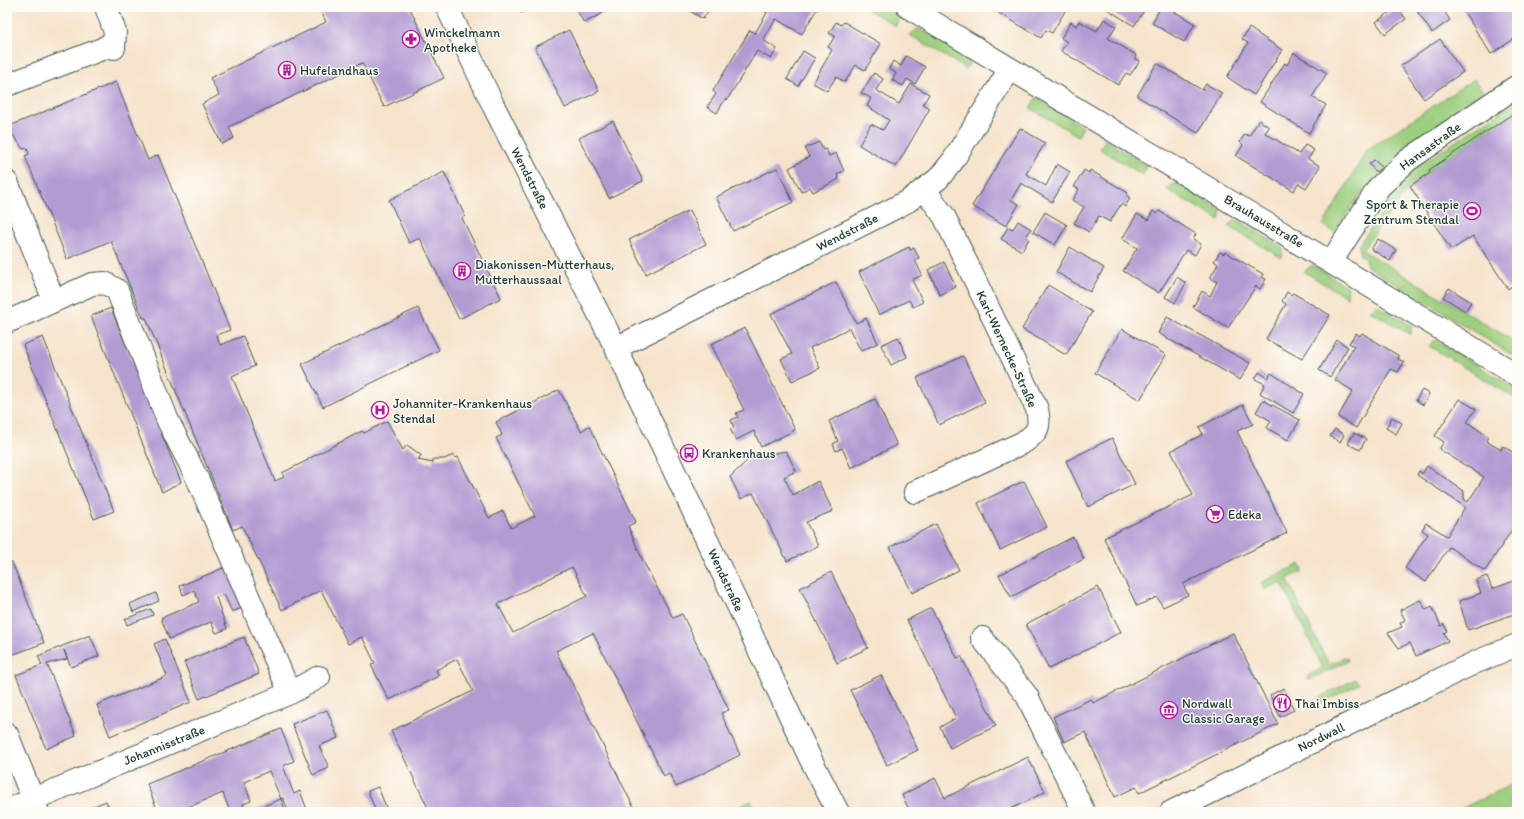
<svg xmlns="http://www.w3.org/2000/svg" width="1524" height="819" font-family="Itim,sans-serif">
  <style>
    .green { fill: #9dcf7f; stroke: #5e865a }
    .building { fill: #b29ad3; fill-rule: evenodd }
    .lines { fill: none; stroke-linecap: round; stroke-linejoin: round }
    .minor-casing { stroke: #3f564b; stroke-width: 24 }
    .minor { stroke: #fff; stroke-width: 22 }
    .labels { text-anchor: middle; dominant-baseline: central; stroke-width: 3; stroke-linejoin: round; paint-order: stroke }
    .poi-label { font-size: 13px; fill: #1f3d34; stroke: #fdfcf7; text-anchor: start }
    .street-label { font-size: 13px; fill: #1f3d34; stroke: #fdfcf7 }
  </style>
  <rect width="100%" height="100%" fill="#fdfcf7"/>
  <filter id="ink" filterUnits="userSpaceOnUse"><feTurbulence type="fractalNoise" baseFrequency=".025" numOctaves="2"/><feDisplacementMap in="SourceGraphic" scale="8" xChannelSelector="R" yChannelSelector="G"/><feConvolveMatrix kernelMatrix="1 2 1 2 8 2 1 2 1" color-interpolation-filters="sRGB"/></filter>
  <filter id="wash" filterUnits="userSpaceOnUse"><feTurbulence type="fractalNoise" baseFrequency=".012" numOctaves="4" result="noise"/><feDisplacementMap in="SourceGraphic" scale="16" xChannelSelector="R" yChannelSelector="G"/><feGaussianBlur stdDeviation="0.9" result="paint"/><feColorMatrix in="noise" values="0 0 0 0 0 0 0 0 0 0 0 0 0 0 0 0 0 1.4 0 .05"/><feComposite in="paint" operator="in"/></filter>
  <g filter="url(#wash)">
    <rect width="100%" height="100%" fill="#f6e3cb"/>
    <path class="green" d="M864 7H885L899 15 896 26Z
      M919 28 964 54 970 62 966 69 910 35Z
      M1474 79 1484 93 1407 146 1388 168 1360 195 1334 232 1323 225 1368 149Z
      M1036 98 1083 127 1078 136 1030 108Z
      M1517 101V111L1429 170 1430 173 1410 186 1362 250 1517 343V358L1367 266 1364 257 1360 255 1359 244 1380 216 1387 198 1404 178 1417 167Z
      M1105 140 1146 165 1143 175 1100 149Z
      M1176 183 1221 210 1219 220 1166 189Z
      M1236 219 1283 248 1282 258 1228 226Z
      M1312 265 1348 287 1347 297 1304 272Z
      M1377 305 1411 325V335L1370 311Z
      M1435 340 1515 388V398L1429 346Z
      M1300 564 1303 571 1287 579 1329 665 1346 657 1348 661 1309 680 1307 676 1323 668 1281 582 1264 590 1261 583Z
      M1356 679 1359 684 1320 703 1318 698Z
      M1517 782V812H1454Z
      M751 801 756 812H728Z"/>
    <g id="blocks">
      <path class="building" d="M319 7H409L444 78 384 107 362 63 229 127 234 138 222 144 202 104 219 95 210 78 326 22Z
        M517 7H531L522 13Z
        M575 7H600L603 13 584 23Z
        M683 7H708L710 8 703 19Z
        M758 7H818L802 34 776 19 763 40 777 49 771 59 757 51 727 100 725 99 717 113 707 107 716 94 713 91 750 30 755 33 767 13Z
        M989 7H1059L1065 11 1052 33 1046 30 1041 38Z
        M1108 7H1130L1138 12 1140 8 1144 11 1134 26 1107 9Z
        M1161 7H1178L1175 12 1195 24 1184 42 1152 23Z
        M1397 7 1406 19 1385 34 1376 22Z
        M1423 7H1441L1450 20 1432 33 1417 11Z
        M1473 7H1517V37L1491 54 1464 12Z
        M1104 19 1116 26 1108 38 1136 55 1135 58 1140 61 1130 75 1126 73 1118 85 1061 51 1067 42 1061 38 1071 22 1076 26 1079 21 1097 31Z
        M836 22 841 25 844 22 881 44 865 70 856 65 845 82 836 77 827 91 813 83 832 50 828 47 835 36 829 33Z
        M1249 28 1282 50 1254 95 1227 77 1248 43 1242 39Z
        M569 30 599 91 565 108 535 47Z
        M1440 39 1463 72 1424 99 1401 66Z
        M803 51 815 58 798 86 787 79Z
        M1294 53 1327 73 1312 97 1326 105 1309 133 1260 102 1285 63 1287 65Z
        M906 56 925 67 915 84 907 79 903 86 892 80 896 73 889 69 893 61 901 66Z
        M1157 63 1202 90 1206 84 1222 93 1198 133 1137 96Z
        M874 73 883 79 876 90 899 104 911 84 929 94 923 104 930 108 896 167 859 145 871 124 883 130 889 120 867 106 871 98 861 93Z
        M116 82 148 160 158 155 230 330 216 335 220 345 243 336 255 366 232 376 275 481 284 477 282 473 308 460V459L362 431 364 433 387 421 403 450 407 445 421 455 418 460 433 463V459H444L454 455 455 458 458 457 489 518 503 511 511 528 535 516 496 438 502 435 496 422 559 390 581 431 589 426 636 522 628 526 643 561 673 618 682 614 729 710 721 713 740 755 676 787 669 773 664 776 593 633 556 651 636 812H430L391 731 473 691 457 659 436 670 439 676 389 700 371 665 375 663 362 637 348 644 321 590 282 610 242 526 233 530 146 318H143L111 241 67 259 25 156 29 154 27 148 23 149 7 127ZM572 567 587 596 513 633 498 604Z
        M1517 111V282L1508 289 1473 236 1451 250 1410 186 1430 173 1429 170Z
        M1259 120 1269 127 1265 133 1299 154 1305 145 1314 150 1308 159 1320 166 1306 188 1298 183 1294 191 1236 156 1243 145 1240 142 1245 134 1249 136Z
        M613 121 643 181 609 198 579 138Z
        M1020 128 1045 143 1026 174 1046 186 1057 164 1070 172 1052 202 1021 183 1011 200 1019 204 1006 226 972 206Z
        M819 142 823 150 826 149 829 156 836 153 844 171 837 174 839 179 813 192 810 187 801 192 789 168 809 157 805 148Z
        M1374 160 1382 167 1376 172 1369 164Z
        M777 168 793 202 733 231 716 197Z
        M1084 170 1089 173 1090 170 1128 193 1126 195 1130 198 1125 207 1121 204 1110 222 1099 216 1089 232 1074 223 1084 207 1072 200 1079 189 1074 187Z
        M444 172 465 216 462 218 501 298 459 319 420 238 409 243 389 200Z
        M690 210 706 244 646 274 629 240Z
        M1153 211 1157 214 1159 211 1196 234 1193 239 1201 244 1195 255 1186 250 1159 293 1123 271 1137 248 1122 239 1137 214 1148 220Z
        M1045 212 1067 225 1055 245 1033 232Z
        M1018 221 1031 229 1026 237 1029 239 1022 251 1001 239 1008 227 1013 229Z
        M1378 239 1396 250 1390 261 1371 249Z
        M909 247 910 250 914 248 919 258 915 260 922 275 912 280 923 302 913 307 909 300 879 315 859 272Z
        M1070 247 1104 268 1090 292 1056 272Z
        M1220 252 1224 254 1225 252 1263 274 1261 277 1266 279 1260 289 1256 286 1228 328 1193 307 1202 291 1210 296 1217 282 1210 278 1218 264 1214 261Z
        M944 262 956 287 940 295 928 270Z
        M1177 277 1186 283 1175 303 1165 297Z
        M836 282 856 323 866 318 878 343 861 351 849 328 810 348 820 368 792 381 781 359 792 354 771 314Z
        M1048 285 1092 312 1066 355 1022 329Z
        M1449 288 1471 302 1465 311 1443 297Z
        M1287 292 1291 295 1293 293 1330 315 1302 359 1266 339 1286 304 1282 301Z
        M111 308 181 482 162 492 91 316Z
        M418 308 439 350 323 407 302 364Z
        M1167 317 1250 363 1240 380 1158 333Z
        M745 328 795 430 761 447 754 431 736 440 730 429 734 428 731 420 738 417 736 413 744 410 711 344Z
        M1122 329 1166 355 1140 400 1095 373Z
        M1356 333 1360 336 1362 333 1399 356 1398 359 1404 362 1398 372 1391 369 1356 428 1338 417 1353 391 1335 380 1354 346 1349 343Z
        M43 337 114 511 94 519 23 345Z
        M898 337 907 357 891 365 881 345Z
        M1337 340 1348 347 1330 377 1319 370Z
        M963 356 985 402 939 425 917 378Z
        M1259 372 1268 378 1271 373 1304 394 1293 413 1260 393 1265 384 1255 379Z
        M1422 390 1429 394 1423 405 1416 400Z
        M875 399 897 445 851 468 842 448 836 451 833 444 838 441 829 421Z
        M1459 399 1476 409 1467 422 1489 437 1486 441 1501 450 1503 446 1517 455V522L1485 571 1449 547 1426 582 1405 568 1428 534 1422 530 1426 523 1447 536 1465 507 1417 475 1419 471 1422 474 1427 466 1464 491V499L1468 502 1484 477 1439 449 1444 442 1435 436Z
        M1263 400 1300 420 1288 440 1267 428 1271 421 1256 412Z
        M1243 405 1253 424 1237 431 1287 533 1183 584 1188 595 1163 607 1157 597 1137 606 1104 538 1193 495 1171 451 1203 434 1199 427Z
        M1392 417 1402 423 1396 434 1386 428Z
        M1335 429 1344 435 1340 442 1330 436Z
        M1354 433 1366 439 1360 450 1348 444Z
        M1112 438 1135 484 1088 507 1066 461Z
        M786 451 796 471 784 477 793 495 818 481 833 511 806 522 818 546 787 561 753 493 741 499 730 477 751 457Z
        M1024 481 1047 527 1000 550 978 503Z
        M936 524 959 570 912 593 890 547Z
        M1073 537 1084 559 1011 597 999 575Z
        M12 562 44 643 9 656 7 652V564Z
        M228 566 244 607 232 612 224 594 216 597 227 629 216 633 211 622 169 639 161 618 199 602 194 590 183 595 180 586Z
        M831 572 868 648 837 663 800 588Z
        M1487 576 1492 589 1514 581 1517 589V613L1468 630 1459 601 1481 593 1476 580Z
        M1098 587 1121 632 1049 669 1026 624Z
        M156 593 159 601 133 612 130 604Z
        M1420 600 1426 610 1432 607 1441 626 1444 624 1447 631 1444 633 1448 641 1416 656 1410 643 1399 648 1388 633 1402 627 1400 623 1405 620 1400 610Z
        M931 608 957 658 961 656 996 726 950 748 940 727 956 718 907 620Z
        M151 609 153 615 127 625 125 619Z
        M1233 633 1278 724 1139 793 1136 787 1115 797 1085 732 1064 742 1053 717 1091 699 1093 703Z
        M90 635 99 656 71 667 64 650 67 659 47 664 76 736 46 749 16 675 42 665 38 656Z
        M244 637 259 674 199 699 184 662Z
        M165 639 191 702 110 736 97 705 167 676 154 644Z
        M881 675 918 750 887 765 850 690Z
        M1284 688 1294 710 1280 717 1270 695Z
        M327 710 338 738 319 746 329 768 313 775 292 724Z
        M281 729 294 761 283 766 294 794 300 791 308 812H289L283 798 281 799 286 812H248L281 799 269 771 244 782 251 801 243 804 246 812H230L223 793 176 812H158L147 784Z
        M1028 757 1045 792 1005 812H910L902 795 935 778 945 798Z
        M378 787 388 812H376L368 791Z
        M106 801 111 812H80Z"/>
    </g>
  </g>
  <g filter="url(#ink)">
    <use href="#blocks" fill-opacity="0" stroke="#3f564b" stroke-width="1"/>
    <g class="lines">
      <defs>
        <path id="minor" d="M447 7 495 109 616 348 811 760 838 812
          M908 7 1517 375
          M7 85 102 49 110 44 114 48 115 32 106 7
          M7 182 54 301
          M1331 262 1379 187 1408 160 1517 86
          M7 322 92 284 105 283 117 290 168 421 197 478 290 693
          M616 348 889 211 908 201 938 179 952 162 1010 69
          M915 492 1024 442C1038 432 1041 427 1037 409L944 216 925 190
          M982 638 1027 696 1084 812
          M7 734 38 812
          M7 810 290 693 319 677
          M1171 812 1385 706 1474 663 1517 645"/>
      </defs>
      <use href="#minor" class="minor-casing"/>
      <use href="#minor" class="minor"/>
    </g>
  </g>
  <defs>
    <symbol id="pharmacy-ring" viewBox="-11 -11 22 22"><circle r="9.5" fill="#fdfcf7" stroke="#b5179e" stroke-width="1.5"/><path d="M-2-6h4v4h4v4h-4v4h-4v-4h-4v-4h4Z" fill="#b5179e"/></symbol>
    <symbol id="building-ring" viewBox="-11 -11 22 22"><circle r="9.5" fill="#fdfcf7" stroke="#b5179e" stroke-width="1.5"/><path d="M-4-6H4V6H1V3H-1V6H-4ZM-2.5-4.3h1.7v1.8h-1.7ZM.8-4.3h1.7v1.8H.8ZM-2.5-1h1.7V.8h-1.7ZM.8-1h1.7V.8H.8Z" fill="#b5179e"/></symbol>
    <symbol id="stadium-ring" viewBox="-11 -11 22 22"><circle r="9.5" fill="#fdfcf7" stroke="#b5179e" stroke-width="1.5"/><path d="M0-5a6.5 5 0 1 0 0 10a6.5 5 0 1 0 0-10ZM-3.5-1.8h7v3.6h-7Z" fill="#b5179e"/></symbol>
    <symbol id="hospital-ring" viewBox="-11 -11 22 22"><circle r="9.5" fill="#fdfcf7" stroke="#b5179e" stroke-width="1.5"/><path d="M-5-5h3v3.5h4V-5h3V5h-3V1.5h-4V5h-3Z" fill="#b5179e"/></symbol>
    <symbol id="bus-ring" viewBox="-11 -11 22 22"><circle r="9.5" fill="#fdfcf7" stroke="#b5179e" stroke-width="1.5"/><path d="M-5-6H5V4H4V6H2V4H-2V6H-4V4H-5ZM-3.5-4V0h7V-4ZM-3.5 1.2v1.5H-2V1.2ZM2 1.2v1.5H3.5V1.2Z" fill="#b5179e"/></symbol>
    <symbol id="supermarket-ring" viewBox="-11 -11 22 22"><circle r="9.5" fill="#fdfcf7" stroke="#b5179e" stroke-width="1.5"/><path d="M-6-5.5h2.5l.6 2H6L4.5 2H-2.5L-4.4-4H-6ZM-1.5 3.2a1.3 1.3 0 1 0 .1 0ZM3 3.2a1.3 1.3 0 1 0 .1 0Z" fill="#b5179e"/></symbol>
    <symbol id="restaurant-ring" viewBox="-11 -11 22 22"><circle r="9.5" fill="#fdfcf7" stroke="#b5179e" stroke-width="1.5"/><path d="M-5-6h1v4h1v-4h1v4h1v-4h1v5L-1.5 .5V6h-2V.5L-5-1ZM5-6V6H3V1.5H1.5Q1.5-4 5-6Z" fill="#b5179e"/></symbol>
    <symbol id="museum-ring" viewBox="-11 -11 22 22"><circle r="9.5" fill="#fdfcf7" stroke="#b5179e" stroke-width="1.5"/><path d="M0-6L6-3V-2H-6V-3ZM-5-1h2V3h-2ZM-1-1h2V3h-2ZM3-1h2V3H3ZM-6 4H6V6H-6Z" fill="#b5179e"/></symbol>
  </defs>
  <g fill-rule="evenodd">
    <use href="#pharmacy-ring" x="401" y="29" width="20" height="20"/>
    <use href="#building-ring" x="277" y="60" width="20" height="20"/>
    <use href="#stadium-ring" x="1462" y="201" width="20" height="20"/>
    <use href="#building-ring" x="452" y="261" width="20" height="20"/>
    <use href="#hospital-ring" x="370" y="400" width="20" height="20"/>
    <use href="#bus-ring" x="679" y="443" width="20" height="20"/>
    <use href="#supermarket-ring" x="1205" y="504" width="20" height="20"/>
    <use href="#restaurant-ring" x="1272" y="693" width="20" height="20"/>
    <use href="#museum-ring" x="1159" y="700" width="20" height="20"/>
  </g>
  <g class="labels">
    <g class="poi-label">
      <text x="424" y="32">Winckelmann<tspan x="424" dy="15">Apotheke</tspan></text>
      <text x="300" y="70">Hufelandhaus</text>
      <text x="1459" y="204" text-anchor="end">Sport &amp; Therapie<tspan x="1459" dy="15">Zentrum Stendal</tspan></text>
      <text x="475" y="264">Diakonissen-Mutterhaus,<tspan x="475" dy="15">Mutterhaussaal</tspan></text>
      <text x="393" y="403">Johanniter-Krankenhaus<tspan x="393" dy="15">Stendal</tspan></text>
      <text x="702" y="453">Krankenhaus</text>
      <text x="1228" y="514">Edeka</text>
      <text x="1182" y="703">Nordwall<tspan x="1182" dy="15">Classic Garage</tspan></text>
      <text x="1295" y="703">Thai Imbiss</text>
    </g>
    <g class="street-label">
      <text transform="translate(1430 146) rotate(-36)">Hansastraße</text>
      <text transform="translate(530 178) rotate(63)">Wendstraße</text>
      <text transform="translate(1264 221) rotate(31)">Brauhausstraße</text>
      <text transform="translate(847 232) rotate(-27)">Wendstraße</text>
      <text transform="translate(1007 349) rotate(65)">Karl-Wernecke-Straße</text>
      <text transform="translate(726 580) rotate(65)">Wendstraße</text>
      <text transform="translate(1321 737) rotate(-26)">Nordwall</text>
      <text transform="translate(164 745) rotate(-22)">Johannisstraße</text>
    </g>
  </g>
  <rect width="1524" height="819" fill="none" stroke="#fdfcf7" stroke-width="24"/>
</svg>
